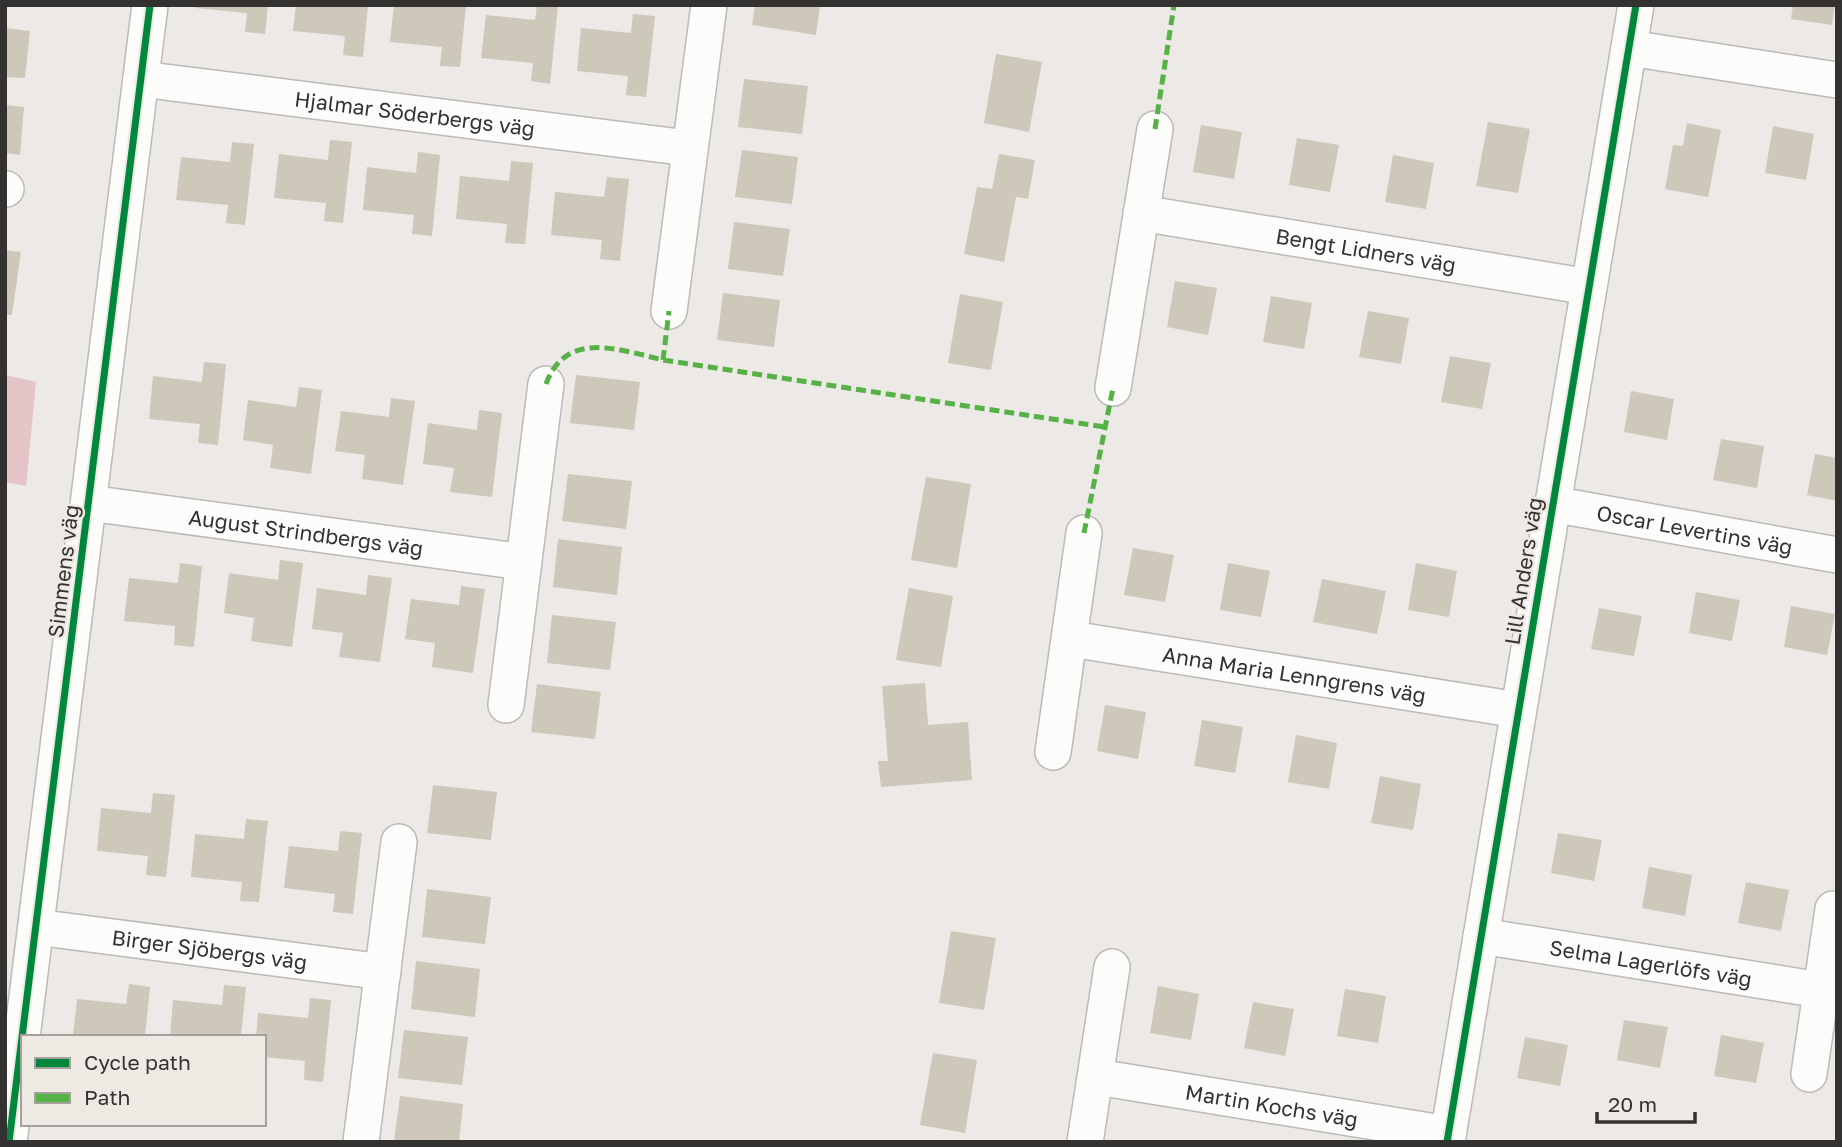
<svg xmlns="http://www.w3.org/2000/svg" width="1842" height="1147" font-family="'Golos Text',sans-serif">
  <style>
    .green { fill: #e5c4c8 }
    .building { fill: #cdc8b9 }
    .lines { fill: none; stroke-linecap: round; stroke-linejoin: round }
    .minor-casing { stroke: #bcbab8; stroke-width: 38 }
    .minor { stroke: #fcfcfb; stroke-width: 35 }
    .quiet { stroke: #56b246; stroke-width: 5; stroke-dasharray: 10 5; stroke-linecap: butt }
    .cycleway-casing { stroke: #efe9e4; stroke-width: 11 }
    .cycleway { stroke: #00873e; stroke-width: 7 }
    .labels { text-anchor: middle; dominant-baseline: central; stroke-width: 5; stroke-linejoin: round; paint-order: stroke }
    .street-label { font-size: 21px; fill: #343230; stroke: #efe9e4 }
  </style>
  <rect width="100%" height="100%" fill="#ece9e7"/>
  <path class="green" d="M5 375 36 382 26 486 5 482Z"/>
  <path class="building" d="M196 5H268L265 34 245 32 247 13 195 8Z
    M296 5H368L363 57 343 55 345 36 293 31Z
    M394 5H466L460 67 440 66 442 47 390 42Z
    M537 5H558L550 84 531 81 533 63 481 58 486 15 535 20Z
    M755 5H820L816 35 752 25Z
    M1793 5H1835L1832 25 1791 19Z
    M633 14 655 16 646 97 626 95 628 76 577 71 581 28 631 33Z
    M5 28 30 31 25 78 5 77Z
    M996 54 1042 62 1029 132 984 123Z
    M744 79 808 86 802 134 738 127Z
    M5 105 24 107 20 155 5 153Z
    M1488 122 1530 129 1518 193 1476 186Z
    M1687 123 1721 130 1708 197 1665 189 1673 145 1683 146Z
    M1201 125 1242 132 1234 179 1193 172Z
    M1773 126 1814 134 1806 180 1765 173Z
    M1297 138 1339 145 1330 192 1289 185Z
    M330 140 352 142 343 223 324 221 326 203 274 198 279 154 328 160Z
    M232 142 254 144 245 225 226 223 228 205 176 200 181 157 230 162Z
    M742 150 798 157 792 204 735 197Z
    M418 152 440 155 432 236 412 234 414 215 363 210 367 167 416 173Z
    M999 154 1035 160 1028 199 1016 197 1004 262 964 254 977 187 992 189Z
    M1393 155 1434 163 1426 209 1385 202Z
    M511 161 533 163 525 244 505 243 507 224 456 219 460 176 509 181Z
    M607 177 629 179 620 261 600 259 602 240 551 235 555 192 604 197Z
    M734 222 790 229 783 276 728 269Z
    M5 250 21 252 12 315H5Z
    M1175 281 1217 288 1208 335 1167 327Z
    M723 293 780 300 774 347 717 340Z
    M960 294 1003 302 991 370 948 363Z
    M1271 296 1312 303 1304 349 1263 342Z
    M1368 311 1409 318 1401 364 1359 357Z
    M1450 356 1491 363 1482 409 1441 402Z
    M204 362 226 364 218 445 198 443 200 424 149 419 153 376 202 382Z
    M576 375 640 382 634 430 570 423Z
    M299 387 322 390 311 474 270 468 273 445 243 440 248 400 296 407Z
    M1631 391 1674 399 1667 440 1624 432Z
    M391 398 415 401 403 485 362 479 365 455 335 451 341 411 389 417Z
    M479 410 502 413 492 497 450 492 454 468 423 464 428 423 477 430Z
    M1721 439 1764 446 1757 488 1713 480Z
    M1815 454 1837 458V501L1807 495Z
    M568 474 632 481 626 529 562 521Z
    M926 477 971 484 957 568 911 560Z
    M558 539 622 547 617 595 553 587Z
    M1133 548 1174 555 1165 602 1124 595Z
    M280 560 303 563 292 647 251 641 254 618 224 613 229 573 278 580Z
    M180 563 202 566 194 647 174 645 175 626 124 621 129 578 178 583Z
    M1228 563 1270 571 1261 617 1220 610Z
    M1416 563 1457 571 1449 617 1408 610Z
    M368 575 392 578 380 662 339 657 343 633 312 629 317 588 366 595Z
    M1322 579 1386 591 1377 634 1313 622Z
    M461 586 485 589 473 673 432 667 435 643 405 639 411 599 459 605Z
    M909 588 953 596 941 667 896 660Z
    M1696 592 1740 600 1732 641 1689 633Z
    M1791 606 1835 614 1827 655 1784 647Z
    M1599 608 1642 616 1634 656 1591 649Z
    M552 615 616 622 610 670 547 663Z
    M925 683 928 725 968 722 972 780 881 787 878 761H888L882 686Z
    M537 684 601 692 595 739 531 732Z
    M1105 705 1146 712 1138 759 1097 751Z
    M1202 720 1243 727 1235 773 1194 766Z
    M1296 735 1337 743 1329 789 1288 782Z
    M1380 776 1421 784 1413 830 1371 823Z
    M433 785 497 792 491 840 427 833Z
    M153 793 175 795 166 877 146 875 148 856 97 851 101 808 151 813Z
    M246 819 268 821 259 902 240 901 242 882 191 877 195 834 244 839Z
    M340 831 362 833 353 914 333 912 335 894 284 888 289 846 338 851Z
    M1558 833 1602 840 1594 881 1551 873Z
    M1649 867 1692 875 1685 916 1642 908Z
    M1746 882 1789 890 1781 931 1738 923Z
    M427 889 491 897 485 944 422 937Z
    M951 931 996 938 984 1010 939 1003Z
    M416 961 480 969 475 1017 411 1009Z
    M129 984 150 987 145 1037H73L77 999 126 1004Z
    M224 985 246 987 241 1037H170L173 1000 222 1005Z
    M1158 986 1199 994 1191 1040 1150 1033Z
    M1345 989 1386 996 1378 1043 1337 1036Z
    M310 998 331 1000 323 1082 304 1080 305 1061 264 1057V1037H256L258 1013 308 1018Z
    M1253 1002 1294 1009 1285 1056 1244 1048Z
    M1624 1020 1668 1027 1660 1068 1617 1060Z
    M404 1030 468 1037 462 1085 398 1078Z
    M1721 1035 1764 1043 1756 1083 1714 1076Z
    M1525 1037 1568 1045 1560 1086 1517 1078Z
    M933 1053 977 1060 965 1133 920 1125Z
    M400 1096 463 1104 459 1142H394Z"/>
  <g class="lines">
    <defs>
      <g id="minor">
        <path d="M1629 48 1837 80"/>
        <path id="s1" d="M141 79 688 148"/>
        <path d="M5 189H6"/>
        <path id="s2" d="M1141 213 1589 287"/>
        <path d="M669 311 709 5"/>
        <path d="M1113 388 1155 129"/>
        <path id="s3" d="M89 503 523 562"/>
        <path id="s4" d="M1552 504 1837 555"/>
        <path id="s5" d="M1071 639 1518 710"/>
        <path d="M506 705 546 384"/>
        <path d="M1053 752 1084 533"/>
        <path id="s6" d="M36 927 383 972"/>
        <path id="s7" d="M1481 936 1821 990"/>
        <path d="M1809 1074 1833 909"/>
        <path id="s8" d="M1097 1077 1448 1134"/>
        <path d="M9 1142 150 5"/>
        <path d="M361 1142 399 842"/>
        <path d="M1085 1142 1112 967"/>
        <path d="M1447 1142 1636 5"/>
      </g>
    </defs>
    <use href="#minor" class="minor-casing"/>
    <use href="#minor" class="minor"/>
    <path class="quiet" d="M1155 129 1174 5
      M663 360 669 311
      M546 384C566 329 620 350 663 360L1105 427
      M1084 533 1113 388"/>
    <defs>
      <path id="cycleway" d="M9 1142 150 5
        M1447 1142 1636 5"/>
    </defs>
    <use href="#cycleway" class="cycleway-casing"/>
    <use href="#cycleway" class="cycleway"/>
  </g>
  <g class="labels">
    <g class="street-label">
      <text stroke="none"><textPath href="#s1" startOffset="276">Hjalmar Söderbergs väg</textPath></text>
      <text stroke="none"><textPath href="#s2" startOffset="228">Bengt Lidners väg</textPath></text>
      <text stroke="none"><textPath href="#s4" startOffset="145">Oscar Levertins väg</textPath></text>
      <text stroke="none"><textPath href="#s3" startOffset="219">August Strindbergs väg</textPath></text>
      <text transform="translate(63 571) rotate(-83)">Simmens väg</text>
      <text transform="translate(1523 571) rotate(-81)">Lill Anders väg</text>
      <text stroke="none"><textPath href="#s5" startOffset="226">Anna Maria Lenngrens väg</textPath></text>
      <text stroke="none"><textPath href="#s6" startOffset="175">Birger Sjöbergs väg</textPath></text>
      <text stroke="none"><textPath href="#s7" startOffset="172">Selma Lagerlöfs väg</textPath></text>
      <text stroke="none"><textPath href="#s8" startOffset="177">Martin Kochs väg</textPath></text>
    </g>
  </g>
  <rect width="1842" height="1147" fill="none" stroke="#343230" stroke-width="14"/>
  <rect x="21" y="1035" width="245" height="91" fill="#efe9e4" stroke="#a4a09c" stroke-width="2"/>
  <rect x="35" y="1058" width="35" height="10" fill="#00873e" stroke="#a4a09c" stroke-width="2"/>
  <text x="84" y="1070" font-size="21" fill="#343230">Cycle path</text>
  <rect x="35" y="1093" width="35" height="10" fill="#56b246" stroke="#a4a09c" stroke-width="2"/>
  <text x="84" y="1105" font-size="21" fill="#343230">Path</text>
  <path d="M1597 1112v10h98v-10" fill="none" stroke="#343230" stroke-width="3.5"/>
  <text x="1608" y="1112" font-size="21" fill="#343230" stroke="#efe9e4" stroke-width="5" paint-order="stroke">20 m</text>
</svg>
